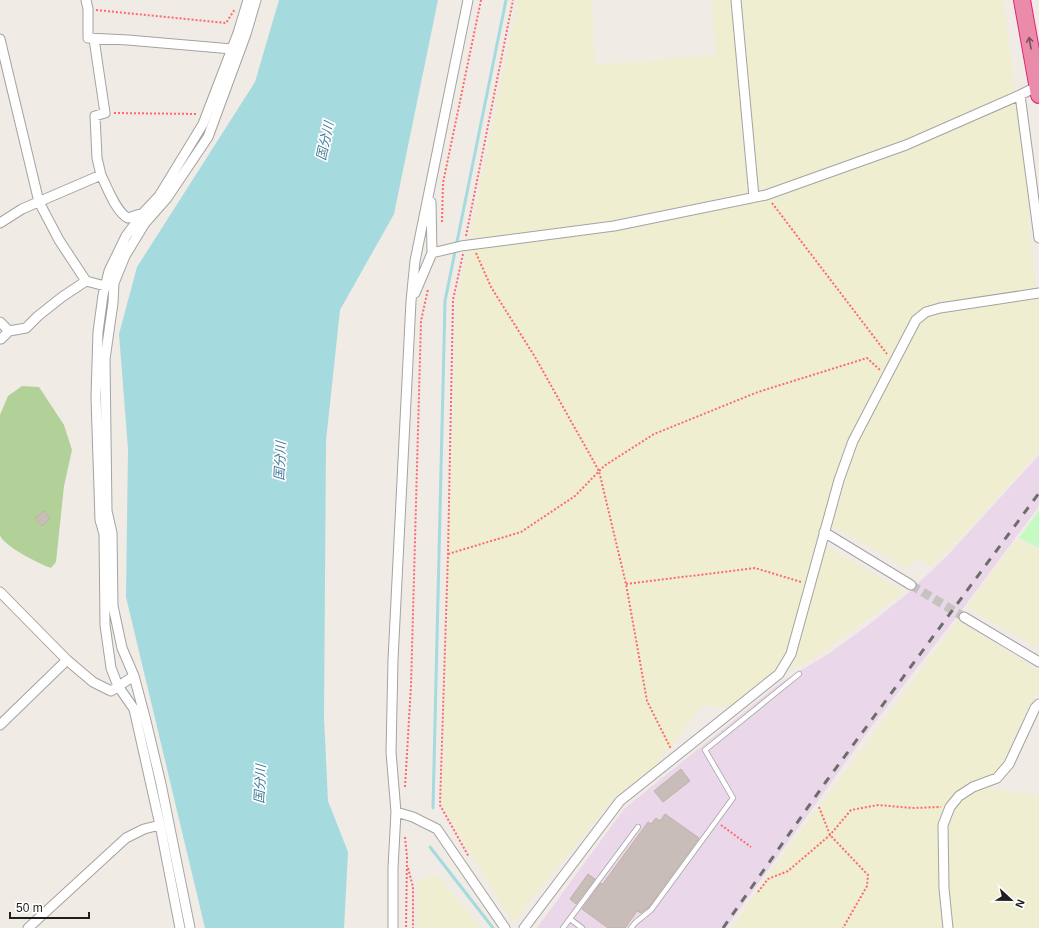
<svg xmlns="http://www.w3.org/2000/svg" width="1039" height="928" font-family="Arial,'Noto Sans JP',sans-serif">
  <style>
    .industrial { fill: #ead7e9 }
    .farmland { fill: #efeed0 }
    .forest { fill: #b1d199 }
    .park { fill: #c5fbc2 }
    .water { fill: #a5dadf }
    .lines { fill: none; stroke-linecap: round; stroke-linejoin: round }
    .stream { stroke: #a5dadf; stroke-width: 3 }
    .building { fill: #c8bdb8; stroke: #c3b0a7 }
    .street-tunnel { stroke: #c6c2bd; stroke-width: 9; stroke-dasharray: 9 4.5; stroke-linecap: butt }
    .lane-casing { stroke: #a3a3a3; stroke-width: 6 }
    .street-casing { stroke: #a3a3a3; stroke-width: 11 }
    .highway-casing { stroke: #e0207c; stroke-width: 18 }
    .path { stroke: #fe696d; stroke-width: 2; stroke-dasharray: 2 2; stroke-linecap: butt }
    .lane { stroke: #fff; stroke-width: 4.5 }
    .street { stroke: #fff; stroke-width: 9 }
    .highway { stroke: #ea8ba9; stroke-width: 16 }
    .rail { stroke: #6d6d6d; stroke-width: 3; stroke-dasharray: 8 8; stroke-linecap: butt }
    .oneway { stroke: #7a505d }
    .labels { text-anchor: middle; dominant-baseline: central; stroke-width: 3.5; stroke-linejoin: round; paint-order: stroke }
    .water-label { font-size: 13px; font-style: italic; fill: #40799a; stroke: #fff }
  </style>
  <rect width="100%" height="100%" fill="#f0ebe5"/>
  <path class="industrial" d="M1039 455V506L964 607 869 730 726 928H537L624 809 781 682 830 653 871 623 908 593 948 555Z"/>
  <path class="farmland" d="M518 0H592L595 65 716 55 712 0H1003L1024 160 1037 301H1039V451L954 545 930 566 916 557 908 569 823 520 817 541 905 592 804 665 777 671 726 708 712 706H703L695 713 679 738 663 755 654 767 616 796 522 910 519 917 512 921 442 805 456 303Z
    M1016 539 1039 550V649L967 607Z
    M958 621 1039 671V691L1029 706 1009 751 1001 767 990 776 991 789 1039 795V928H732L769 874Z
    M437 875 481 928H417L418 880Z"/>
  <path class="forest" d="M22 386 39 387 64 425 72 450 64 486 56 562 51 568C40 564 3 546 0 535V415L8 396Z"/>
  <path class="park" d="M1039 510V548L1019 538Z"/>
  <path class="water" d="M279 0H438L394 214 340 310 326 441 324 717 328 801 348 852 344 928H205L126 597 128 449 119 334 137 267 255 82Z"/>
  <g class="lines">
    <path class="stream" d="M433 808 445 301 506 0
      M430 847 493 928"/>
  </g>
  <path class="building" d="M44 511 50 518 42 526 35 518Z
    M681 769 690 781 663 802 654 791Z
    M665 814 699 838 648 908 641 913 637 911 625 928H608L582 909 601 883 602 885 648 822 651 824 656 818 660 821Z
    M588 874 595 879 576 904 570 899Z"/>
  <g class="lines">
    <path class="street-tunnel" d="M911 585 964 617"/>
    <defs>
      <path id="lane" d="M570 919 582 928
        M563 928 638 827
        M631 928 636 922 651 910 733 798 705 750 799 674"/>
      <path id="street" d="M86 0 88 9V38L128 40 232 49
        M736 0 754 197
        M0 39 39 202 59 240 86 281 105 286
        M94 39 105 113 95 116 97 158 101 175
        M1020 95 1039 238
        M431 202 432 253 461 246 614 226 766 195 906 145 1020 95 1038 86
        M0 223 22 209 101 175C107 187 116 212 128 218L143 213
        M415 293 432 253
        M0 322 9 331
        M1 339 9 331 26 328 38 316 62 297 86 281
        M824 532 911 585
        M0 592 67 660 93 682 111 691 134 676
        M964 617 1039 662
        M0 725 67 660
        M396 812 413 817 437 829 505 928
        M28 928 126 838 144 829 160 825
        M180 928 160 825 134 709 118 686 111 668 105 625 104 534 100 520 96 397 98 332 103 295 109 271 126 236 143 213 159 196 203 124 238 33 248 0
        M190 928 161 784 146 721 134 676 122 648 113 606 112 533 107 511 105 359 113 303 114 283 125 256 145 223 167 198 208 137 246 34 256 0
        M393 928V868L396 812 391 752 393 660 411 301 415 261 468 0
        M524 928 620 801 779 674 791 654 839 480 853 441 916 320 926 312 940 308 1039 293
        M948 928 944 888 943 825 950 807 959 796 973 787 997 778 1009 764 1035 708 1039 704"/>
      <path id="highway" d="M1022 0 1039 95"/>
    </defs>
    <use href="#lane" class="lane-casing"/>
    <use href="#street" class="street-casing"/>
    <use href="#highway" class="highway-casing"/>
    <path class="path" d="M96 10 226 23 235 9
      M114 113 198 114
      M772 203 887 354
      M442 222 443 183 481 0
      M466 236 513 0
      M476 253 491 287 535 357 599 471 626 584 647 701 671 749
      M463 254 453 300 448 554 440 805 469 857
      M448 554 521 532 575 496 604 466 654 434 758 392 867 358 880 370
      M626 584 755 568 801 582
      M405 787 411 686 421 321 428 289
      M819 807 830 835 868 875 867 886 843 928
      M721 825 751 847
      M405 837 407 857 406 928
      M408 868 413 887V928
      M758 892 768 879 788 871 830 835 851 810 878 805 912 808 941 807"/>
    <use href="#lane" class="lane"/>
    <use href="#street" class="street"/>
    <use href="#highway" class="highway"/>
    <path class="rail" d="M723 928 825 783 1039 493"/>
  </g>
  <defs><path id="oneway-shaft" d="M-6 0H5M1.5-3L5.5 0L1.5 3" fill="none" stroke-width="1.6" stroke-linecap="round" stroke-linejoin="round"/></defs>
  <use class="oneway" href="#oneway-shaft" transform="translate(1030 43) rotate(-100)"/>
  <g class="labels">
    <g class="water-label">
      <text transform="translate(325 141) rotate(-78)">国分川</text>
      <text transform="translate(280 461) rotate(-87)">国分川</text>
      <text transform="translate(260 784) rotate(-87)">国分川</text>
    </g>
  </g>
  <g transform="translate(1011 900) rotate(112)" stroke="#ffffff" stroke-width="3" paint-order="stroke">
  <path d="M0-3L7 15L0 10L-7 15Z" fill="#1f1f1f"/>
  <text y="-6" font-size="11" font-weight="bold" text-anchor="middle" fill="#1f1f1f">N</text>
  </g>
  <path d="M10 912v6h79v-6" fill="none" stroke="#1f1f1f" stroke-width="2"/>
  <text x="16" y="912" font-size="12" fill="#1f1f1f" stroke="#ffffff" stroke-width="3" paint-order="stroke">50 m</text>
</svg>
